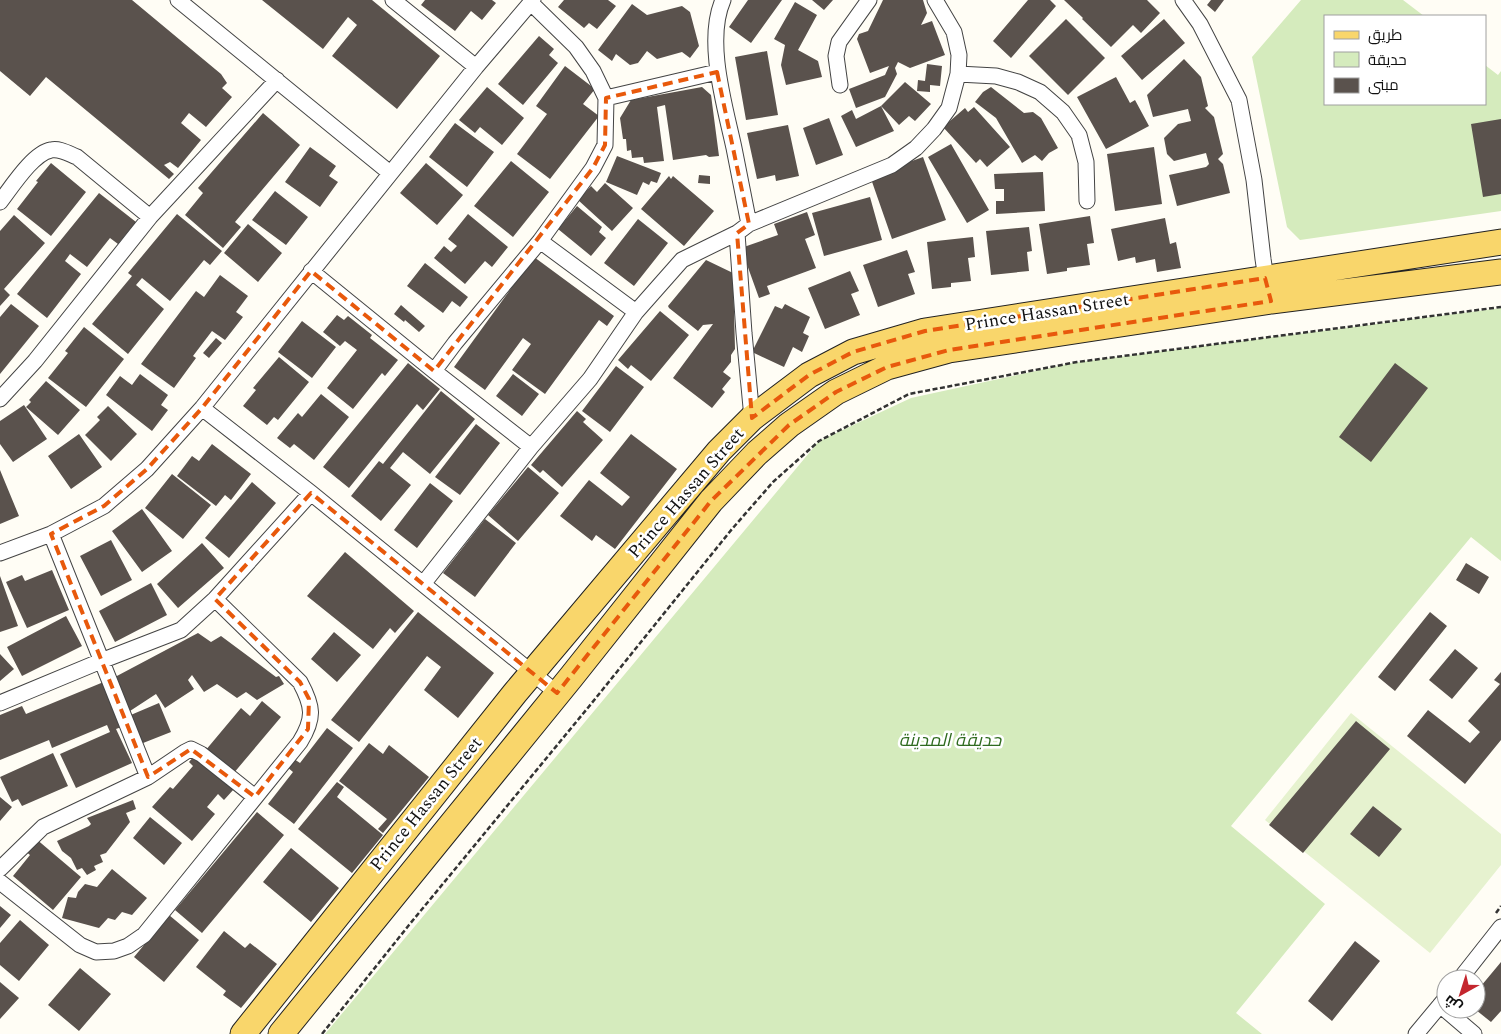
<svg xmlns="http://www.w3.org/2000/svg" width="1501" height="1034" font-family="Spectral,Cairo,serif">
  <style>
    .green { fill: #d5ebbd }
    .pitch { fill: #e6f2cf }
    .building { fill: #5a524d }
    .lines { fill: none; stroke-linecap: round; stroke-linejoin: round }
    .minor-casing { stroke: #444; stroke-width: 17 }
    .primary-casing { stroke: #222; stroke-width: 27 }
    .path { stroke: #333; stroke-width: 2.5; stroke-dasharray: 5 2.5; stroke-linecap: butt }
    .minor { stroke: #fff; stroke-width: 15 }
    .primary { stroke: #f9d66b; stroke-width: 25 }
    .marked { fill: none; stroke: #e8590c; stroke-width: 4; stroke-dasharray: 10 6; stroke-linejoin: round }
    .labels { text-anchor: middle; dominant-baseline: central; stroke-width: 5; stroke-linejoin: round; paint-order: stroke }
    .street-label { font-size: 18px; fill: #111; stroke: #fff }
    .park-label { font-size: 18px; font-style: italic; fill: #2f6b1f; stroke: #fff }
  </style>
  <rect width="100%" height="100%" fill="#fffdf5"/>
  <path class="green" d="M1301 0H1403L1424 16H1325V104H1485V65L1498 75 1501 71V211L1300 240 1287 227 1252 57Z
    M1501 308V561L1471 537 1231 826 1325 904 1236 1013 1262 1034H325L819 441 911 398 1072 363Z"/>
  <path class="pitch" d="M1351 713 1501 834V865L1430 953 1265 820Z"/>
  <path class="building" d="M0 0H132L221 74 227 83 222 88 232 97 206 127 189 113 181 123 201 140 178 168 170 162 164 165 174 174 169 179 46 77 30 96 0 71Z
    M262 0H372L440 56 397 109 332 56 357 25 348 17 323 49Z
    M425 0H492L496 3 482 20 471 11 455 31 421 5Z
    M564 0H608L616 6 597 29 589 23 584 28 558 7Z
    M748 0H782L751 43 729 27Z
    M812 0H833L824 10Z
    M883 0H923L927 13 921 25 932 21 945 55 910 68 898 62 895 68 897 74 885 97 856 108 849 89 885 75 889 66 870 73 857 39 859 34 868 31Z
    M1028 0H1050L1056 6 1011 58 993 41Z
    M1064 0H1147L1160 13 1141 33 1133 25 1111 47 1082 19 1083 18Z
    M1211 0H1224L1215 12 1207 5Z
    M795 2 817 15 798 50 818 61 822 77 786 85 781 65 785 45 774 39Z
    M632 4 647 15 682 6 690 12 699 46 690 58 682 52 657 59 647 51 638 63 630 65 616 54 612 61 598 50Z
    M1066 19 1105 58 1068 95 1029 56Z
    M1164 19 1185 43 1142 80 1121 56Z
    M539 36 554 49 549 55 558 63 523 105 498 84Z
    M767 51 778 115 746 120 735 57Z
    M1184 59 1201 77 1208 106 1205 108 1214 117 1223 154 1218 159 1223 164 1230 193 1177 206 1169 175 1206 167 1209 164 1206 153 1174 161 1167 154 1164 138 1178 124 1191 121 1188 109 1153 117 1147 95Z
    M927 64 942 66 940 86 930 85V92L917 91 918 80 925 81Z
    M565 66 595 89 583 104 599 116 550 179 517 154 547 114 536 106Z
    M1116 77 1130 103 1135 100 1149 126 1106 149 1077 97Z
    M905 82 931 104 915 121 909 116 899 125 881 106Z
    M487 87 524 118 502 145 480 127 475 133 459 120Z
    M702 87 711 95 719 156 709 157 706 155 673 160 665 105 657 107 664 161 644 163 643 157 632 158 631 150 627 151 626 139H623L620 118 631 100Z
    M991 87 1024 113 1033 112 1041 118 1058 148 1049 153 1042 161 1035 155 1022 163 996 118 975 102 983 92Z
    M881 106 894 131 856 147 841 116 852 110 856 119Z
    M974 107 1010 147 987 167 980 159 976 163 943 127 965 108 968 112Z
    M263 113 300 145 235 222 241 227 223 248 185 215 203 193 198 188Z
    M829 118 843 155 816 165 803 128Z
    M1501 119V194L1483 197 1471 124Z
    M455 123 494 152 467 187 429 157Z
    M788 125 799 176 776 181 775 175 757 179 747 133Z
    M951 144 989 210 967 223 928 157Z
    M310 147 336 166 329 176 338 182 320 207 285 182Z
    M1154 147 1162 204 1115 211 1107 154Z
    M617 156 661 173 657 183 651 181 649 185 643 182 637 195 606 182Z
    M923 157 946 220 892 239 870 176Z
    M511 161 549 192 513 237 474 206Z
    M51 163 86 192 51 236 17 209 38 182 36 181Z
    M426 163 463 195 437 225 400 193Z
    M1043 172 1045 211 996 214V201H1004V189H995L994 174Z
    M699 175 710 176V184L698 183Z
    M669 176 671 179 673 176 714 211 684 246 641 209Z
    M605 183 633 208 612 231 578 200 591 186 597 192Z
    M275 191 308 217 286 245 252 220Z
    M99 193 136 222 118 244 110 238 87 267 70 254 65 261 81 274 47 318 17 294Z
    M870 197 882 240 824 256 812 213Z
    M577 206 602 227 599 232 606 238 591 256 558 229Z
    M807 212 815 235 805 239 816 268 767 286 770 294 759 298 741 248 778 235 774 224Z
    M177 214 222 251 210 265 204 260 170 301 142 278 136 285 164 309 128 354 92 324 132 276 128 273Z
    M468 214 508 247 492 267 485 261 465 284 434 258 444 246 451 252 457 246 448 239Z
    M14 215 45 243 4 289 10 295 0 306V231Z
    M1090 216 1094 243 1087 244 1090 265 1067 268V271L1047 274 1039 224Z
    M1165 218 1170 244 1176 242 1181 268 1157 272 1155 259 1136 263 1135 257 1118 261 1111 229Z
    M638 219 668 243 634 286 604 263Z
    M248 224 282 253 258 282 224 253Z
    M1029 227 1032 251 1027 252 1029 271 991 275 986 231Z
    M973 237 975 257 968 258 971 281 951 283V287L932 289 927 242Z
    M907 250 915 272 908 274 915 294 878 307 863 265Z
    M534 257 614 316 607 326 599 320 545 394 512 370 531 344 523 338 485 390 454 367Z
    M706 260 733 273 735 349 731 355V362L723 372 731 378 722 389 725 392 712 408 673 378 713 324 703 325 698 331 669 308 668 306Z
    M425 263 468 297 460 307 452 301 443 313 407 286Z
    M850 271 859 291 851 294 860 315 825 329 808 288Z
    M220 275 248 296 236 312 243 317 225 340 212 331 193 356 196 358 174 388 141 364 196 291 204 297Z
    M11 304 39 326 0 374V317Z
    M785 304 810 317 803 333 809 336 802 352 793 347 784 367 752 352 775 306 782 309Z
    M401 305 425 326 419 332 405 320 404 322 394 314Z
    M660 311 689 335 651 381 631 365 628 369 618 360Z
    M337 315 344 320 348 316 372 335 370 338 398 360 385 376 382 373 353 409 327 388 357 350 345 341 340 346 323 332Z
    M302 321 336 347 312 378 278 352Z
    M84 327 124 359 86 407 48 378 68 353 65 351Z
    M216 338 222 343 209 358 203 353Z
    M279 357 309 382 278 420 274 417 267 425 243 406 256 390 253 388Z
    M408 363 440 389 423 410 417 404 349 488 323 467Z
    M1395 363 1428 388 1371 462 1339 437Z
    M616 366 644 387 610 432 582 411Z
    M140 374 168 395 161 405 168 410 152 431 106 395 120 376 132 385Z
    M513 374 539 394 522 416 496 396Z
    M46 381 80 410 58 435 26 407 31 402 29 400Z
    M441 391 475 419 430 474 403 452 390 468 411 485 381 521 351 496 379 461 383 464Z
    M321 394 349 417 314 460 294 444 290 448 277 438 298 413 302 417Z
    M24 405 47 439 13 462 0 444V421Z
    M108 406 137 434 111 461 85 435 100 420 97 417Z
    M577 411 586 419 583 422 603 440 562 487 543 470 540 473 531 465Z
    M476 424 500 443 460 495 435 477Z
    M79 434 102 467 71 489 48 456Z
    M631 434 677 469 615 549 596 535 592 541 560 516 589 480 622 506 630 497 600 473Z
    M212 444 251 474 231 500 225 495 216 506 177 476 192 456 199 461Z
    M528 467 559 493 518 541 488 515Z
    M0 470 19 516 0 524Z
    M172 474 211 505 183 539 145 508Z
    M252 482 276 503 229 558 205 538Z
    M430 483 453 501 417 548 394 530Z
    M142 509 172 551 142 572 112 531Z
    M485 519 516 543 475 597 443 573Z
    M111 540 132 580 101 596 80 556Z
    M202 543 224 568 178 608 157 584Z
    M345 552 414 611 395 633 390 628 373 649 307 596Z
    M1466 563 1489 577 1479 594 1456 580Z
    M52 570 69 610 27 628 6 582 22 575 25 581Z
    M0 576 18 626 0 632Z
    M151 583 167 615 115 642 99 611Z
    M418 612 494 673 458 718 424 690 441 667 427 656 359 742 331 720Z
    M1430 612 1447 626 1395 691 1378 677Z
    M66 616 82 646 22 676 7 647Z
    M334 632 361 655 337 682 311 659Z
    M198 633 211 642 221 636 276 677 279 676 284 684 257 700 246 692 237 698 217 684 204 692 192 675 188 680 194 689 165 708 156 694 130 711 115 677Z
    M1455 649 1478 668 1452 699 1429 680Z
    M0 654 14 669 0 681Z
    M1501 672V740L1465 784 1407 736 1428 710 1470 743 1480 732 1468 721 1500 684 1494 680Z
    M106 681 124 726 116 729 132 763 76 788 60 754 110 732 107 725 52 748 49 740 0 760V715L22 706 26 714Z
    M262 701 281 717 233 774 205 751 241 708 250 716Z
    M159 703 171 732 138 745 126 717Z
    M1356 721 1390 749 1303 853 1269 825Z
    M327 728 353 748 294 824 268 804 293 772 287 767 294 759 300 763Z
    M369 743 383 754 389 745 429 777 383 833 378 829 387 819 339 781Z
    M53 753 68 786 22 806 18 799 12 802 0 777Z
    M195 755 234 789 224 800 218 794 207 807 215 814 192 841 152 807 170 787 173 789 193 766 189 762Z
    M337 782 344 787 337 797 383 835 352 873 298 829Z
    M0 797 12 807 0 821Z
    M133 800 136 809 126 813 130 822 106 853 100 855 103 862 94 866 96 870 87 875 82 868 77 870 71 858 62 851 57 841 89 826 91 824 87 818Z
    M1373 806 1402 829 1379 857 1350 834Z
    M257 812 284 835 202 933 175 910Z
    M150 817 182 843 164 865 133 838Z
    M35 838 81 877 53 910 13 876 30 855 24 850Z
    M291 848 339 888 311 922 263 882Z
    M112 869 147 898 132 915 122 912 115 920 108 918 99 928 62 918 68 897 76 898 78 892 85 884 97 887Z
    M0 906 11 915 0 928Z
    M169 915 199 940 164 982 134 957Z
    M20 920 49 945 19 981 0 965V943Z
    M224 931 245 948 250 943 277 964 241 1008 223 995 226 991 196 967Z
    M1355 941 1380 961 1332 1021 1308 1001Z
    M1501 962V1011L1491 1022 1476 1010V992Z
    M80 968 111 994 79 1031 48 1005Z
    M0 982 19 998 0 1019Z"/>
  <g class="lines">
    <defs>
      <path id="minor" d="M178 0 390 173
        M393 0 476 67
        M723 0C705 41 725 106 734 148 739 173 744 199 749 224
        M1183 0 1200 24 1239 100 1254 180 1263 259 1267 285
        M958 74 996 76 1018 82 1040 92 1063 112 1079 135 1086 162 1087 201
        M840 85 836 56 839 42 869 0
        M606 98 717 72
        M0 202C11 188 33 153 51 150 60 148 69 154 77 157L150 217
        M737 233 744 333 752 418
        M540 241 636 312
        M311 271 434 371 531 447
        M434 371 455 343 540 241 593 168 605 145 606 98 593 71 576 47 531 3
        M0 399 35 361 150 217 277 80
        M202 408 311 493 557 693
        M51 534 148 777
        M0 553 51 534 104 506 147 469 202 408 476 67 533 0
        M423 584 531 447 590 379 636 312 682 260 737 233 749 224 892 165 916 148 934 129 949 108 958 74 959 55 954 32 935 0
        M0 703 101 661 181 630 215 599 311 493
        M0 869 43 827 148 777 185 752 191 749 201 754 255 797
        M0 882 80 945 96 952 114 951 128 946 144 935 300 742C315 718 313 706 300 682L215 599
        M1460 979 1501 927
        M1440 1005 1474 1034
        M1416 1034 1446 998"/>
      <path id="primary" d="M243 1034 515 693 719 451 752 418 809 375 853 352 925 331 1501 242
        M281 1034 572 676 711 501 757 453 789 425 836 392 887 367 949 350 1271 301 1501 272"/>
    </defs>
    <use href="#minor" class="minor-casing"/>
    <use href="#primary" class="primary-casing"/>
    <path class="path" d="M1496 913 1501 906
      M322 1034 409 925 591 704 732 529 773 482 819 441 909 394 1077 362 1501 307"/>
    <use href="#minor" class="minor"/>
    <use href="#primary" class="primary"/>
  </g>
  <path class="marked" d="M717 72 749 224 737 233 752 418 809 375 853 352 925 331 1265 278 1271 301 949 350 887 367 836 392 789 425 711 501 557 693 311 493 215 599 300 682 309 699 308 729 255 797 191 749 148 777 51 534 104 506 147 469 202 408 311 271 434 371 593 168 605 145 606 98Z"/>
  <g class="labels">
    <g class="street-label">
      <text transform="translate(1047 312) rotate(-9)">Prince Hassan Street</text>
      <text transform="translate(686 493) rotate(-49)">Prince Hassan Street</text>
      <text transform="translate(426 804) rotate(-51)">Prince Hassan Street</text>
    </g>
    <g class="park-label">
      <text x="950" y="740">حديقة المدينة</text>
    </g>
  </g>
  <rect x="1324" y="15" width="162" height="90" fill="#ffffff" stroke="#a0a0a0"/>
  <rect x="1334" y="31" width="25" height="8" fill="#f9d66b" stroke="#a0a0a0"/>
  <text x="1368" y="40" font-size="15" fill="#111111">طريق</text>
  <rect x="1334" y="52" width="25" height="15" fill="#d5ebbd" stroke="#a0a0a0"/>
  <text x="1368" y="65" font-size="15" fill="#111111">حديقة</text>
  <rect x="1334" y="78" width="25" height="15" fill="#5a524d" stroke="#a0a0a0"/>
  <text x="1368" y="90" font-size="15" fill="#111111">مبنى</text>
  <g transform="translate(1461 994) rotate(219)"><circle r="24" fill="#ffffff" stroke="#a0a0a0"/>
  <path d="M0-4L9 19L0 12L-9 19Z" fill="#c4262e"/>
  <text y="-8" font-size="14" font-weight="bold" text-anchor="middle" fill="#111111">ش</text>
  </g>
</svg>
